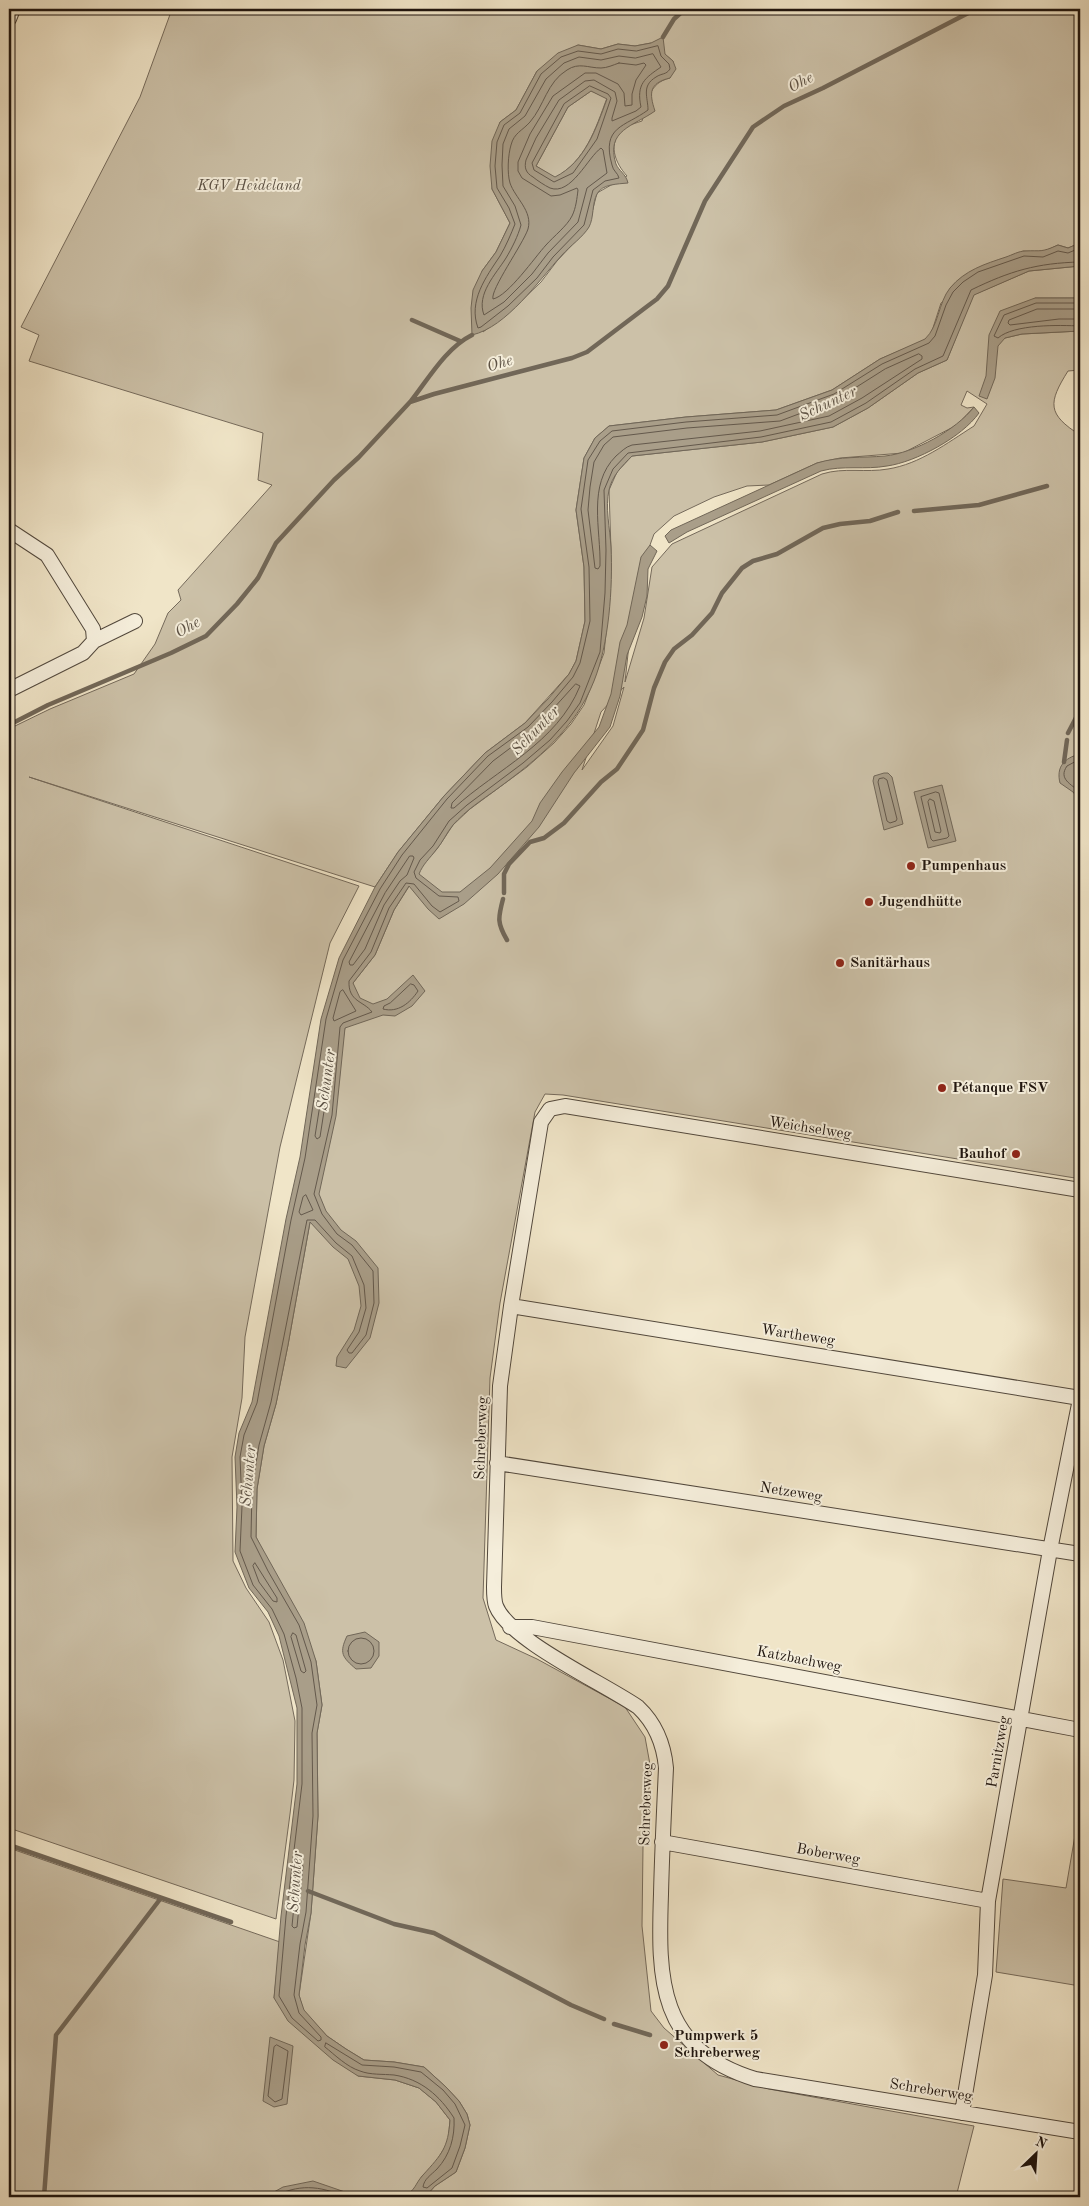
<svg xmlns="http://www.w3.org/2000/svg" width="1089" height="2206" font-family="'Old Standard TT',serif">
  <style>
    .green { fill: #ccc1a8; stroke: #756a5b; fill-rule: evenodd }
    .water { fill: #a99e89; stroke: #716758; fill-rule: evenodd }
    .lines { fill: none; stroke-linecap: round; stroke-linejoin: round }
    .shore { stroke: #64594c; stroke-width: 1 }
    .stream { stroke: #716758; stroke-width: 4.5 }
    .street-casing { stroke: #52483c; stroke-width: 16 }
    .street { stroke: #f5eedb; stroke-width: 14 }
    .poi-dot { fill: #8f2418; stroke: #f5eedb; stroke-width: 2 }
    .labels { text-anchor: middle; dominant-baseline: central; stroke-width: 4; stroke-linejoin: round; paint-order: stroke }
    .park-label { font-size: 15px; font-style: italic; fill: #5b5144; stroke: #f5eedb }
    .poi-label { font-size: 15px; font-weight: bold; fill: #1e140e; stroke: #f5eedb; text-anchor: start }
    .street-label { font-size: 15px; fill: #1e140e; stroke: #f5eedb }
    .water-label { font-size: 16px; font-style: italic; fill: #5d5245; stroke: #f5eedb }
  </style>
  <rect width="100%" height="100%" fill="#f0e5c8"/>
  <filter id="stains"><feTurbulence type="fractalNoise" baseFrequency=".004" numOctaves="4"/><feColorMatrix values="0 0 0 0 .2 0 0 0 0 .09 0 0 0 0 .02 0 0 0 .5 -.17"/></filter>
  <radialGradient id="worn" r=".72"><stop offset=".6" stop-color="#630" stop-opacity="0"/><stop offset="1" stop-color="#630" stop-opacity=".3"/></radialGradient>
  <path class="green" d="M172 9H1080V243L1068 248 1058 245 1043 252 1023 251 941 303 931 334 925 340 880 359 832 390 776 410 686 417 609 426 595 438 584 458 576 510 584 567 585 621 576 661 569 674 525 723 485 753 444 796 398 852 375 887 29 777 359 886 330 943 280 1147 245 1337 242 1398 232 1457 233 1561 246 1588 269 1622 283 1660 295 1721 294 1780 290 1814 276 1919 9 1828V731L15 726 50 709 134 674 155 644 168 613 181 600 178 590 272 485 258 480 263 433 29 361 39 335 21 327 140 97ZM651 43 673 61 670 78C648 83 648 102 642 121 636 123 628 125 623 129 607 143 615 163 627 176L597 193 588 228 557 261 541 282 512 310 483 332 482 271 496 252 510 223 492 189 500 122 516 110 537 71 578 45 601 49 618 44 635 46Z
    M591 91 607 98C595 130 586 160 555 178L536 166 568 107Z
    M1080 266V298H1035L1005 338 1022 334 1080 331V370L1068 371C1048 403 1047 414 1080 435V1147L1075 1178 563 1095 545 1094 535 1112 500 1303 490 1378 483 1598 496 1640 537 1659 625 1707 645 1737 651 1770 643 1847 642 1926 651 2011 664 2028 718 2075 769 2089 974 2126 956 2197H425L435 2186 456 2172 465 2148 470 2125 467 2114 459 2101 446 2087 424 2067 394 2062 364 2060 346 2049 327 2036 303 2010 299 1995 311 1913 318 1816 317 1733 322 1705 316 1661 256 1537 257 1489 264 1446 276 1404 288 1345 353 983 375 955 394 910 424 863 437 849 453 825 470 809 527 767 554 743 571 724 584 705 604 653 610 593 611 550 609 490 617 472 632 456 762 442 833 427 868 408 918 373 947 360 973 295 1029 271ZM967 391 987 404 974 426C947 443 920 464 888 469 866 473 844 467 822 474L672 544 652 567 644 618 625 682 633 607 650 545 654 534 674 516 714 497 747 486 769 485 817 463 840 458 903 453 957 425 974 407 967 408 961 405ZM624 687 613 726 582 770 601 712Z
    M1080 1806V1986L996 1972 1003 1879 1066 1888Z
    M9 1848 280 1942 274 1998 358 2076 395 2080 419 2088 436 2102 450 2120 448 2142 434 2165 422 2176 414 2190 403 2197H354L345 2192 269 2193 265 2197H9Z"/>
  <path class="water" d="M663 37 665 54 673 61 676 69 670 78C649 83 649 93 655 111 634 126 605 130 616 164 619 171 626 174 628 183 618 184 602 184 597 194 592 203 594 218 589 227 583 237 570 246 562 255 539 280 507 327 472 335L471 308 473 290 482 271 496 252 510 223 492 189 490 166 492 141 500 122 516 110 537 71 558 53 578 45 601 49 618 44 635 46 651 43ZM591 91 607 99C596 129 585 162 555 177L536 166 568 107Z
    M1080 243V266L1029 271 974 295 947 360 918 373 868 408 833 427 762 442 632 456C622 466 612 476 609 490 605 507 610 529 611 547 613 587 609 644 594 681 575 729 538 759 497 789 482 800 466 810 453 825 447 832 443 842 436 850 430 858 423 864 419 874L442 892H460L490 868 532 821 540 803 562 772 599 727 611 694 620 642 627 625 641 557 650 545 657 551 648 569 647 596 642 617 627 655 620 696 610 727 574 773 539 827 498 874 464 904 439 919 428 909 409 886 394 910 375 955 353 983 360 998 373 1004 387 999 413 975 425 991 412 1006 395 1016 383 1015 345 1028 336 1116 319 1194 326 1211 341 1230 356 1241 378 1268 379 1303 370 1338 346 1368 336 1366 337 1357 354 1330 361 1306 359 1286 348 1259 333 1247 310 1222 288 1345 276 1404 264 1446 257 1489 256 1537 304 1623 316 1661 322 1705 317 1733 318 1816 311 1913 305 1945 299 1995 304 2010 327 2036 346 2049 364 2060 394 2062 424 2067 446 2087 459 2101 467 2114 470 2125 465 2148 456 2172 435 2186 425 2197H403C417 2189 414 2185 423 2175 442 2154 448 2148 450 2120L436 2102 419 2088 395 2080 358 2076 333 2060 288 2021 274 1998 281 1916 297 1784V1708L279 1636 268 1612 249 1588 235 1552 237 1507 235 1457 239 1433 252 1402 286 1219 300 1157 321 1019 339 958 375 887 398 852 444 796 485 753 525 723 548 699 569 674 576 661 585 621 584 567 576 510 584 458 595 438 609 426 686 417 776 410 832 390 880 359 925 339C939 326 938 303 950 288 965 270 985 264 1006 257 1012 255 1019 251 1025 251 1042 250 1040 253 1058 245L1068 248Z
    M1035 298H1080V331L1022 334 1005 338 998 346 995 378 987 399 979 396 986 376 989 335 1000 311Z
    M974 407 979 413C962 437 916 462 887 466 865 470 843 465 821 471L687 532 669 543 665 536 671 530 817 463C840 456 862 458 885 456 914 453 956 430 974 407Z
    M1080 754V801L1073 792 1060 783C1056 767 1064 758 1080 754Z
    M884 773H888L892 777 903 824 884 830 873 781 874 776Z
    M942 785 956 841 928 848 914 792Z
    M365 1632 379 1642V1656L371 1668 356 1669C342 1657 339 1653 347 1636Z
    M270 2037 293 2046 287 2104 274 2107 263 2101Z
    M313 2181 345 2192 354 2197H265L283 2187Z"/>
  <g class="lines">
    <path class="shore" d="M658 46 661 56 669 64 670 69C666 75 662 73 656 77 641 86 648 97 648 110 625 127 601 126 612 165 613 171 618 173 619 178L605 181 593 190 584 225 553 257 537 278 508 306 481 327 478 328C468 301 486 277 500 256 506 246 511 234 515 224L509 208 497 188 495 166 497 142 504 125 520 113 541 74 561 57 578 51 601 54 618 49 636 51Z
      M653 54 661 67C645 78 636 84 641 107L636 111 612 121V118L617 101 615 92 594 80 585 81 559 100 536 138 526 160C524 168 526 173 533 177 538 181 544 185 550 188 571 196 588 157 601 148L603 150 607 173 587 188 578 222 548 253 532 274 504 302 484 315C476 294 496 274 506 258 512 248 518 236 521 225L515 206 503 186 502 165 503 144 509 129 525 116 546 79 564 63 579 57 601 60 619 56 635 58Z
      M619 63 636 65 644 63 646 65 636 80 632 94V105L625 106 624 93 618 84 596 73H585L553 96 530 134 518 162V171L522 178 551 196 560 195 577 188 578 190C577 198 576 208 572 216 567 226 554 236 546 245 535 257 508 296 493 299 490 290 523 244 528 229 533 211 515 198 510 183 507 173 508 155 511 145 514 133 522 131 530 122 544 106 547 82 567 70 579 62 588 68 601 68 607 68 613 65 619 63Z
      M590 86 608 94 611 98 597 139 573 173 554 182 534 170 532 163 564 104Z
      M1080 248 1068 253 1058 251 1043 257 1024 256 978 272 963 282 953 292 946 305 935 336 929 343 882 364 834 394 777 415 686 422 612 431 600 441 588 460 581 509 589 567 590 621 580 663 573 677 552 702 528 727 488 756 447 799 402 855 380 889 343 960 326 1019 305 1158 291 1220 257 1403 244 1435 240 1457 242 1506 240 1551 253 1585 272 1609 284 1634 296 1678 302 1708V1784L286 1916 279 1996 292 2018 318 2041 321 2040V2037L299 2013 294 1995 300 1944 306 1912 313 1816 312 1733 317 1705 311 1662 299 1625 268 1571 251 1537 252 1488 259 1445 271 1402 307 1220H315L336 1243 352 1256 364 1285 366 1308 359 1332 347 1350 349 1353H352L366 1335 374 1303 373 1271 352 1245 337 1234 322 1214 314 1194 332 1115 340 1027 343 1023 372 1012C364 1001 348 1002 349 981L371 952 389 908 406 883 414 884 432 906 440 912 459 901 458 897 439 896 416 878 414 872 420 860 433 846 449 821 467 805 523 763 550 740 567 721 580 703 600 652 605 593 606 550 604 490 613 469 628 453 761 437 831 422 866 403 915 369 943 356 971 290C1010 271 1037 263 1080 262
      M1080 303H1036L1004 315 994 336 998 338C1014 324 1059 325 1080 326
      M1080 309H1037L1009 320 1008 323 1010 325 1059 319H1080
      M919 354 922 356V359L862 398 829 416 760 431 632 445C625 447 621 452 616 456 587 485 601 529 600 566L598 569 595 568 588 510 590 487 594 462 604 445 613 437 687 428 780 421 836 400 885 369Z
      M576 684 580 686C557 743 497 769 454 808H451L452 803 493 761 533 731Z
      M1080 759 1067 766C1058 779 1071 784 1080 792
      M884 778 887 780 897 819 896 821 890 823 887 821 878 782 879 779Z
      M936 792 939 793 949 836 947 838 933 841 931 839 921 797Z
      M930 799 934 801 941 831 940 833 935 832 928 802Z
      M410 856H413L414 858 407 875 400 881 384 905 365 949 353 965H350L349 962 385 893Z
      M411 984 414 985 418 991C410 1003 398 1013 383 1009L384 1006 390 1003Z
      M343 990 356 1011 334 1021 333 1018 340 992Z
      M325 1090 327 1092 320 1137 317 1139 315 1136 322 1092Z
      M306 1195 313 1210 301 1215 299 1212 303 1197Z
      M255 1563 277 1598V1602L273 1601 259 1582 253 1566Z
      M293 1633 296 1635 306 1671 304 1673 301 1671 291 1637Z
      M348 1651a13 13 0 1 1 26 0a13 13 0 1 1-26 0Z
      M301 1863 303 1866 297 1927 294 1928 292 1926 298 1865Z
      M326 2043 362 2065 394 2067 421 2072 443 2090 455 2104 465 2125 460 2146 452 2168 427 2188 423 2187C424 2179 431 2175 437 2169 450 2155 455 2137 454 2118 440 2096 421 2079 394 2075 383 2074 370 2075 360 2071 347 2067 335 2055 325 2047Z
      M277 2045 288 2051 282 2099 275 2102 268 2096 274 2047Z
      M273 2197C298 2184 319 2185 345 2197"/>
    <path class="stream" d="M663 37 674 19 685 9
      M412 320 460 341
      M411 401C429 378 446 348 472 335
      M914 511 979 505 1047 486
      M9 725 48 705 171 653 206 636 237 604 258 578 276 543 334 480 359 457 410 402 434 394 572 358 587 352 645 308 657 299 668 286 705 201 753 127 784 106 823 88 976 9
      M1068 733 1080 710
      M1064 762 1067 740
      M504 893V874L509 864 530 842 544 838 564 823 601 782 617 769 643 730 654 688 665 662 674 649 692 635 712 613 722 593 742 568 753 561 777 554 823 528 840 524 870 521 898 512
      M503 899C498 918 497 923 507 940
      M9 1845 231 1922
      M308 1891 394 1924 434 1933 571 2005 604 2019
      M614 2024 650 2035
      M44 2197 56 2035 161 1898"/>
    <defs>
      <path id="street" d="M9 19 13 9
        M9 530 47 555 93 629 94 641 83 653 9 690
        M94 641 135 621
        M1080 1190 565 1106 550 1109 541 1122 511 1306 500 1386 494 1587C494 1593 494 1601 496 1606 509 1640 605 1684 638 1707 655 1723 664 1745 666 1768 664 1810 662 1852 661 1894 658 1980 658 2049 755 2079L1080 2132
        M511 1306 1080 1398
        M497 1463 1080 1554
        M510 1627H532L1080 1730
        M662 1842 988 1901
        M962 2113 985 1975 988 1901 1050 1550 1080 1399"/>
    </defs>
    <use href="#street" class="street-casing"/>
    <use href="#street" class="street"/>
  </g>
  <g class="poi-dot">
    <circle cx="911" cy="866" r="5"/>
    <circle cx="869" cy="902" r="5"/>
    <circle cx="840" cy="963" r="5"/>
    <circle cx="942" cy="1088" r="5"/>
    <circle cx="1016" cy="1154" r="5"/>
    <circle cx="664" cy="2045" r="5"/>
  </g>
  <g class="labels">
    <g class="park-label">
      <text x="249" y="186">KGV Heideland</text>
    </g>
    <g class="poi-label">
      <text x="921" y="866">Pumpenhaus</text>
      <text x="879" y="902">Jugendhütte</text>
      <text x="850" y="963">Sanitärhaus</text>
      <text x="952" y="1088">Pétanque FSV</text>
      <text x="1006" y="1154" text-anchor="end">Bauhof</text>
      <text x="674" y="2036">Pumpwerk 5<tspan x="674" dy="17">Schreberweg</tspan></text>
    </g>
    <g class="street-label">
      <text transform="translate(810 1129) rotate(9)">Weichselweg</text>
      <text transform="translate(798 1336) rotate(9)">Wartheweg</text>
      <text transform="translate(482 1438) rotate(-88)">Schreberweg</text>
      <text transform="translate(791 1493) rotate(9)">Netzeweg</text>
      <text transform="translate(799 1660) rotate(11)">Katzbachweg</text>
      <text transform="translate(999 1752) rotate(-80)">Parnitzweg</text>
      <text transform="translate(647 1804) rotate(-88)">Schreberweg</text>
      <text transform="translate(828 1855) rotate(10)">Boberweg</text>
      <text transform="translate(931 2091) rotate(9)">Schreberweg</text>
    </g>
    <g class="water-label">
      <text transform="translate(801 83) rotate(-27)">Ohe</text>
      <text transform="translate(500 364) rotate(-16)">Ohe</text>
      <text transform="translate(828 404) rotate(-25)">Schunter</text>
      <text transform="translate(188 628) rotate(-29)">Ohe</text>
      <text transform="translate(536 731) rotate(-46)">Schunter</text>
      <text transform="translate(327 1080) rotate(-82)">Schunter</text>
      <text transform="translate(249 1476) rotate(-85)">Schunter</text>
      <text transform="translate(296 1882) rotate(-86)">Schunter</text>
    </g>
  </g>
  <rect width="1089" height="2206" fill="none" stroke="#f0e5c8" stroke-width="30"/>
  <rect x="10" y="10" width="1069" height="2186" fill="none" stroke="#1e140e" stroke-width="2.5"/>
  <rect x="15" y="15" width="1059" height="2176" fill="none" stroke="#1e140e"/>
  <g transform="translate(1036 2154) rotate(25)" stroke="#f5eedb" stroke-width="4" paint-order="stroke">
  <path d="M0-4L9 19L0 12L-9 19Z" fill="#1e140e"/>
  <text y="-8" font-size="14" font-weight="bold" text-anchor="middle" fill="#1e140e">N</text>
  </g>
  <rect width="100%" height="100%" filter="url(#stains)"/>
  <rect width="100%" height="100%" fill="url(#worn)"/>
</svg>
